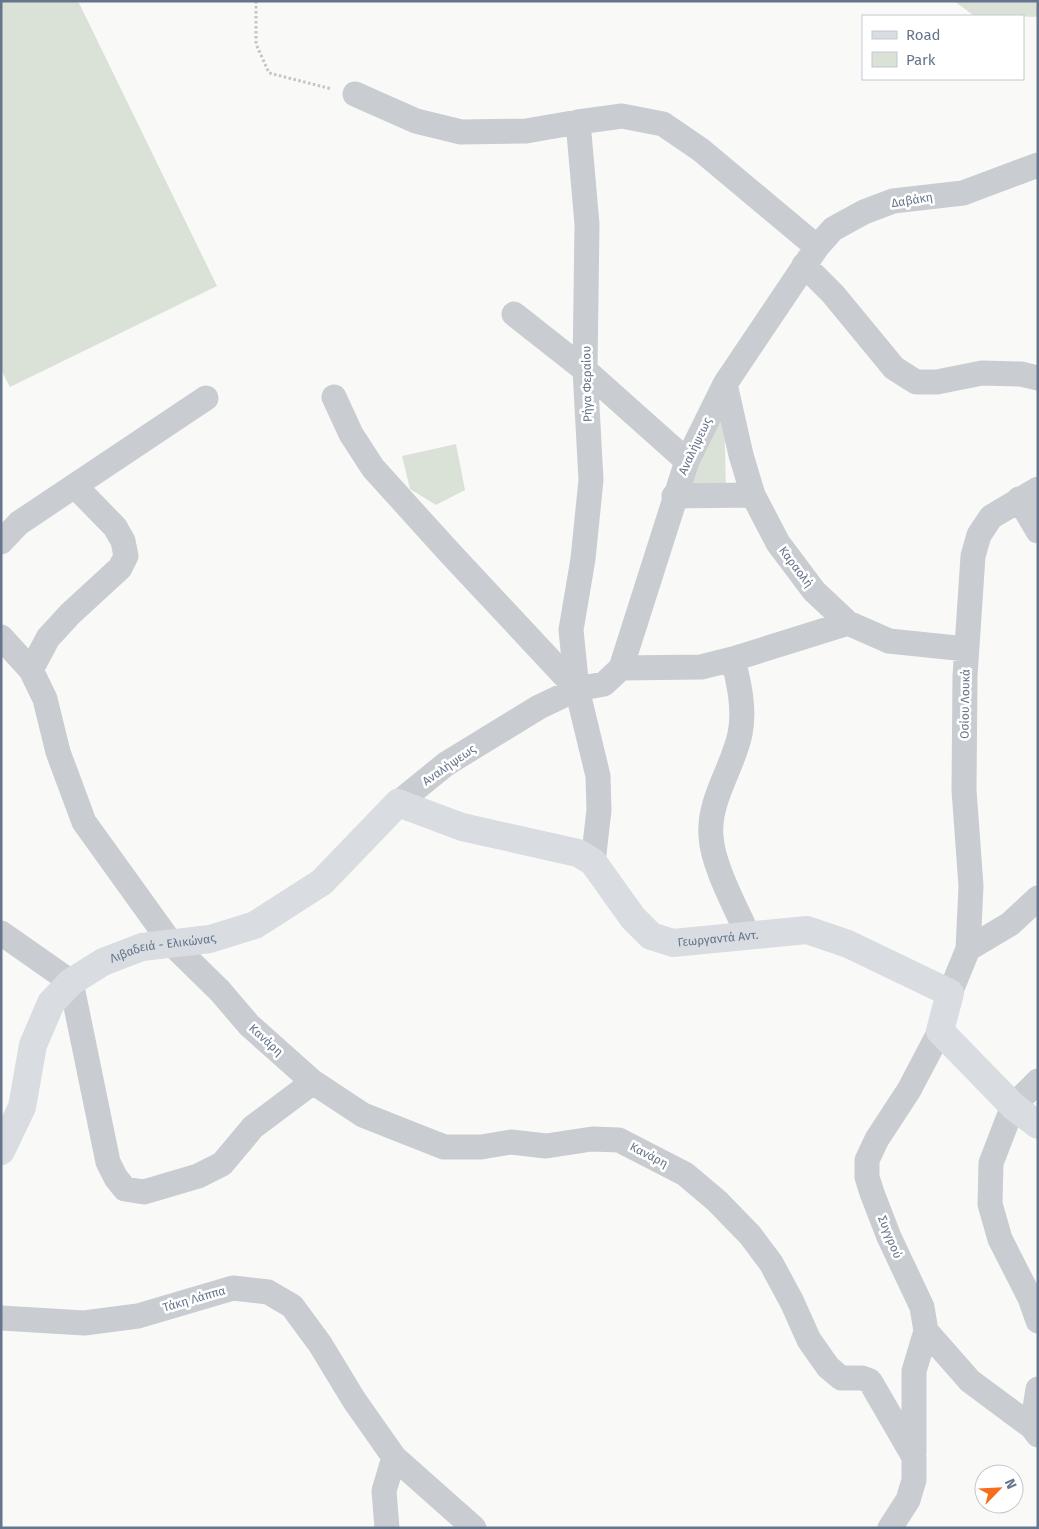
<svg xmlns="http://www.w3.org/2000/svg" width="1039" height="1529" font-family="'Fira Sans',sans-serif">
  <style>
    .green { fill: #dae2d8 }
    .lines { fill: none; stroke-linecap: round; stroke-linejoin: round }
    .path { stroke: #c2c4c7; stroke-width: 3; stroke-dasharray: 2.5 2.5; stroke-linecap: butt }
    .minor { stroke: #c9ccd1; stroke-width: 25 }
    .major { stroke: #d9dde2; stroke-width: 28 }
    .labels { text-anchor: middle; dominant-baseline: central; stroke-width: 5; stroke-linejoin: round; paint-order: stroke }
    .street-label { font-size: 12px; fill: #65758b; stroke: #fff }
  </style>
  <rect width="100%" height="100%" fill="#f9faf7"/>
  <path class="green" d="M1 1H78L217 286 10 387 1 370Z
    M954 1H1038V17L973 15Z
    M724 406 726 490 686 485Z
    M456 444 465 490 436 505 410 489 402 456Z"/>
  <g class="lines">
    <path class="path" d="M256 1V44L269 73 332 89"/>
    <path class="minor" d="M355 94 416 121 461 132 526 131 578 122
      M804 265 833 294 894 368 916 382H937L982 373 1021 374 1038 378
      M514 314 585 370 687 461
      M725 384 741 455 753 495 778 543 814 591 848 623 889 641 966 649
      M334 397 351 434 373 468 449 552 577 689
      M674 496 753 495
      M1019 499 1038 531
      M1 542 19 523 206 398
      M1 637 31 670 45 699 58 752 84 822 171 943 220 991 249 1025 313 1082 363 1115 444 1147H481L511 1142 546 1146 592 1139 619 1140 685 1174 717 1201 750 1235 771 1263 792 1302 809 1340 828 1367 841 1378H862L870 1381 914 1457V1480L908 1500 890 1528
      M733 659 848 623
      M621 668 701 667 733 659C739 683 745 709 740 734 733 768 708 800 711 836 712 864 736 908 748 935
      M31 670 48 638 70 614 120 568 126 556 123 541 115 527 75 486
      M398 803 446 764 539 707 577 689 604 684 621 668 687 461 725 384 817 247 833 229 864 212 893 201 963 193 1038 165
      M593 862 599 810 598 776 577 689 571 630 583 559 591 480 585 370 587 224 578 122 622 116 663 124 701 150 817 247
      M1 933 71 982 108 1162 116 1178 125 1189 144 1192 198 1176 222 1164 253 1127 313 1082
      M968 949 1010 924 1038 898
      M950 993 968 949 971 886 964 790 965 676 973 556 979 535 991 517 1038 489
      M1038 1081 1013 1106 991 1163 990 1204 1000 1239 1030 1298 1038 1321
      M1 1318 84 1323 138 1316 233 1288 268 1292 292 1306 320 1344 354 1400 394 1457 474 1528
      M926 1331 970 1381 1032 1427
      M1038 1389 1032 1427 1038 1435
      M914 1453V1371L926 1331 922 1307 889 1237 872 1193 867 1177V1160L877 1139 909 1090 940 1031
      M387 1528 384 1491 394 1457"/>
    <path class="major" id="s1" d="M1 1151 22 1107 33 1045 51 1003 71 982 103 962 142 947 210 939 255 925 322 882 398 803 462 827 578 853 593 862 633 918 651 936 673 943 807 930 848 944 950 993 940 1031 1013 1106 1038 1125"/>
  </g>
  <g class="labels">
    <g class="street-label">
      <text transform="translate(912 200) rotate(-9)">Δαβάκη</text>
      <text transform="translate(587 384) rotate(-91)">Ρήγα Φεραίου</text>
      <text transform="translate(695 446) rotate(-65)">Αναλήψεως</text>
      <text transform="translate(796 567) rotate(53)">Καραολή</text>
      <text transform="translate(965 704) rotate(-89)">Οσίου Λουκά</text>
      <text transform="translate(449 765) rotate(-35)">Αναλήψεως</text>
      <text stroke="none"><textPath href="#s1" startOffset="938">Γεωργαντά Αντ.</textPath></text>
      <text stroke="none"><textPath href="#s1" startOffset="286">Λιβαδειά - Ελικώνας</textPath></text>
      <text transform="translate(266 1040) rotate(42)">Κανάρη</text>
      <text transform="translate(649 1155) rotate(27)">Κανάρη</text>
      <text transform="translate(890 1237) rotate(68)">Συγγρού</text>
      <text transform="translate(194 1299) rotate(-16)">Τάκη Λάππα</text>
    </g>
  </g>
  <rect width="1039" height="1529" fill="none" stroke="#65758b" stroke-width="5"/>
  <rect x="862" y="15" width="162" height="65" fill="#ffffff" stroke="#c1c8d1"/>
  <rect x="872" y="31" width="25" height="8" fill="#d9dde2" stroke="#c1c8d1"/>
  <text x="906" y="40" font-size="15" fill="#65758b">Road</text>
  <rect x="872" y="52" width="25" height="15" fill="#dae2d8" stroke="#c1c8d1"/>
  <text x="906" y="65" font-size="15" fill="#65758b">Park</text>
  <g transform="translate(999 1489) rotate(66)"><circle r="24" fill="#ffffff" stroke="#c1c8d1"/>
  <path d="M0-4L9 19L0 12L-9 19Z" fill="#f56e1c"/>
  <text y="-8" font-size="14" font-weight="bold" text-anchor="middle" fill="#65758b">N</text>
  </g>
</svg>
